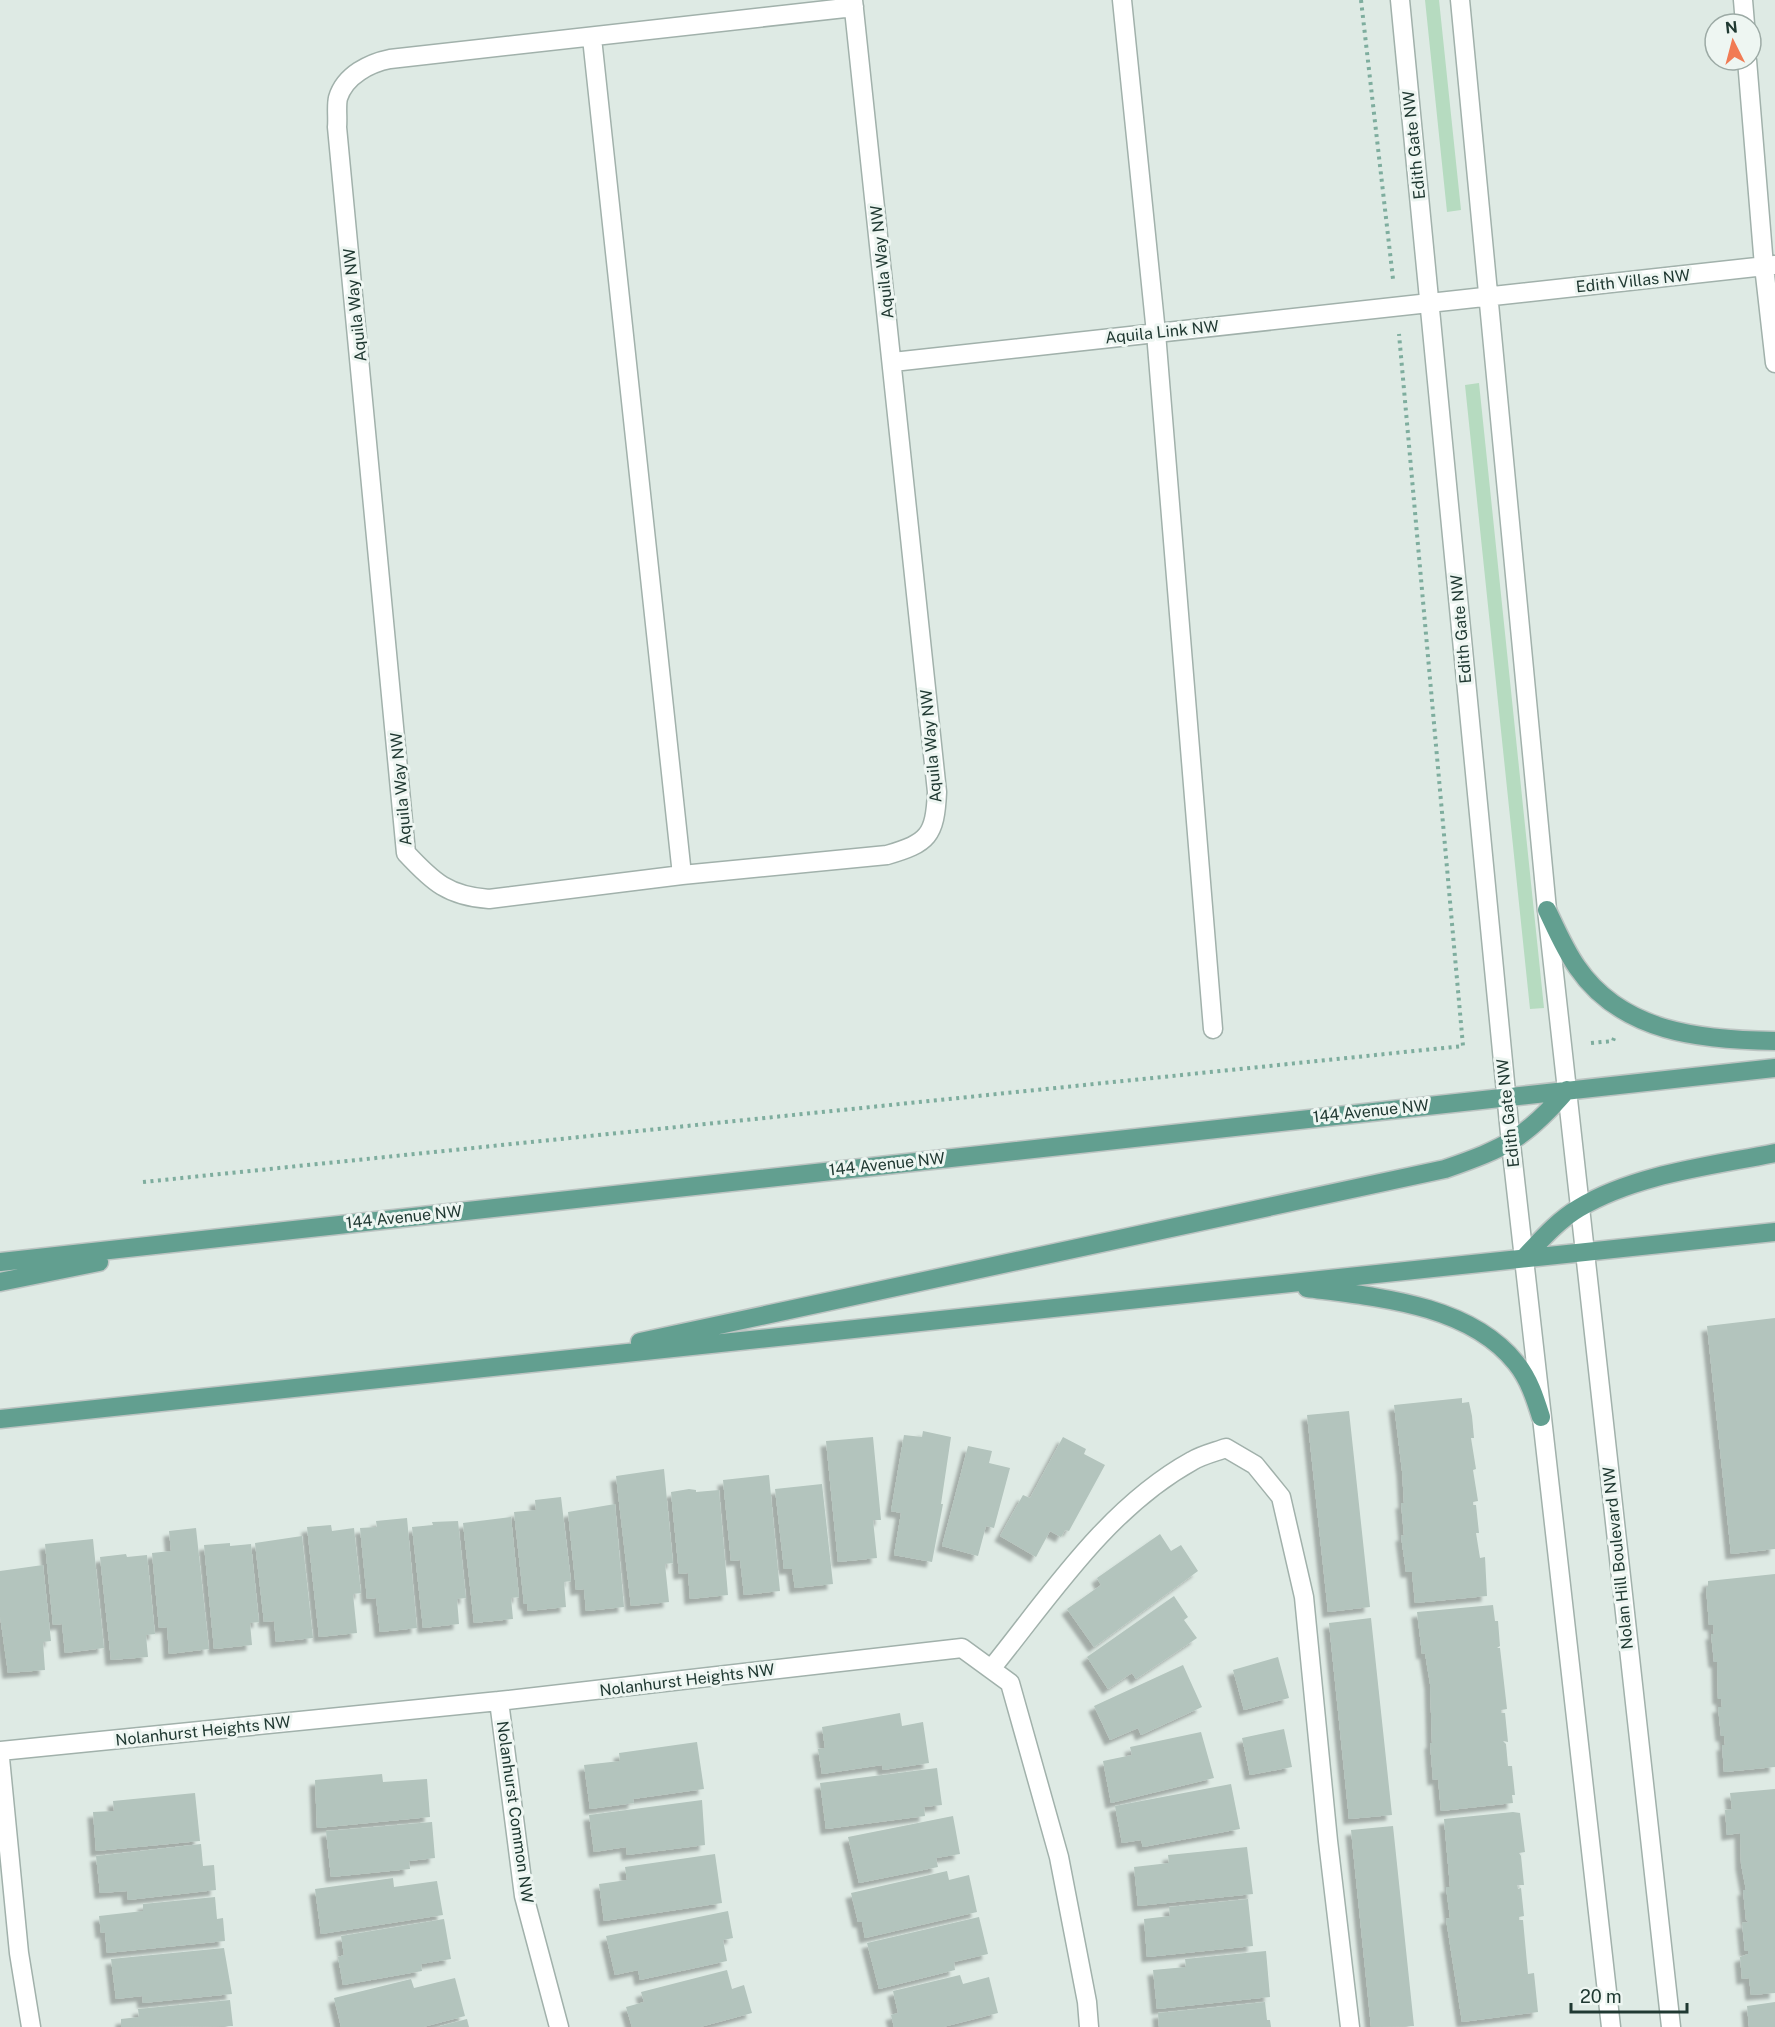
<svg xmlns="http://www.w3.org/2000/svg" width="1775" height="2027" font-family="'Public Sans',sans-serif">
  <style>
    .green { fill: #b6dbc0 }
    .building { fill: #b3c4bd; filter: url(#shadow) }
    .lines { fill: none; stroke-linecap: round; stroke-linejoin: round }
    .minor-casing { stroke: #a1b1ab; stroke-width: 21 }
    .major-casing { stroke: #bcc4c2; stroke-width: 21 }
    .path { stroke: #7ead9e; stroke-width: 4; stroke-dasharray: 3 4.5; stroke-linecap: butt }
    .minor { stroke: #fff; stroke-width: 18 }
    .major { stroke: #629f90; stroke-width: 18 }
    .labels { text-anchor: middle; dominant-baseline: central; stroke-width: 6; stroke-linejoin: round; paint-order: stroke }
    .street-label { font-size: 16px; fill: #203932; stroke: #eef6f2 }
  </style>
  <defs>
    <filter id="shadow"><feDropShadow dx="-5.5" dy="5.5" stdDeviation="1.5" flood-color="#0004"/></filter>
  </defs>
  <rect width="100%" height="100%" fill="#deeae4"/>
  <path class="green" d="M1425 0H1439L1461 210 1447 212Z
    M1479 383 1544 1008 1530 1009 1465 385Z"/>
  <path class="building" d="M1775 1318V1549L1731 1554 1707 1326Z
    M1462 1398V1403L1469 1402 1472 1416 1474 1438H1471L1476 1469 1473 1470 1478 1501 1473 1502V1505H1476L1479 1533H1476L1480 1558 1485 1557 1487 1596 1415 1603 1412 1572H1406L1401 1536 1404 1535 1401 1503H1404L1402 1471 1394 1405Z
    M1349 1411 1370 1607 1328 1612 1307 1415Z
    M923 1431 951 1437 941 1504H943L932 1562 894 1555 901 1513 891 1511 904 1435 922 1437Z
    M873 1437 881 1520H873L877 1558 838 1562 826 1441Z
    M1063 1437 1086 1449 1084 1454 1105 1465 1069 1531 1065 1530 1061 1537 1050 1531 1036 1557 1000 1536 1023 1495 1030 1498Z
    M968 1446 992 1451 989 1463 1010 1468 994 1528 986 1526 978 1556 942 1546Z
    M664 1469 673 1563 665 1564 669 1602 631 1606 616 1476Z
    M769 1475 780 1591 744 1595 740 1560 731 1561 723 1480Z
    M822 1484 833 1584 795 1588 792 1569H784L775 1489Z
    M689 1489 696 1490V1492L719 1490 728 1595 690 1599 688 1573 679 1574 671 1492Z
    M561 1497 571 1581 564 1582 566 1607 528 1611 527 1604H524L514 1512 536 1510 535 1500Z
    M615 1504 624 1607 586 1611 584 1589 576 1590 568 1512Z
    M511 1517 519 1597 511 1598 513 1619 474 1623 463 1523Z
    M407 1518 417 1628 380 1632 376 1598 367 1599 360 1528 377 1527 376 1521Z
    M458 1521 466 1598 457 1599 459 1624 423 1628 412 1527 433 1525 432 1522Z
    M331 1525 332 1531 354 1528 361 1593 353 1594 357 1633 319 1637 307 1527Z
    M196 1528 209 1649 169 1654 167 1627 159 1628 152 1553 171 1551 169 1531Z
    M1160 1534 1171 1551 1181 1545 1198 1571 1094 1647 1067 1609 1101 1585 1097 1578Z
    M302 1536 313 1638 276 1642 274 1621 264 1622 255 1543Z
    M93 1539 104 1648 65 1653 62 1624 53 1625 45 1544Z
    M230 1543V1546L251 1544 259 1622 250 1623 252 1645 214 1649 204 1545Z
    M126 1554 127 1557 147 1555 155 1634 146 1635 148 1657 111 1660 100 1557Z
    M43 1565 51 1641 43 1642 45 1670 8 1673 0 1616V1571Z
    M1775 1574V1767L1724 1772 1722 1745H1725L1724 1736H1721L1718 1707H1722L1721 1699H1718L1717 1662H1714L1711 1634H1714L1713 1625H1709L1706 1587H1708V1581Z
    M1174 1596 1188 1617 1184 1620 1197 1638 1136 1679 1132 1673 1108 1689 1087 1657Z
    M1493 1605 1495 1621H1498L1500 1646 1497 1648H1500L1507 1709 1501 1710V1713H1505L1508 1742 1503 1741 1506 1744 1508 1766H1512L1515 1795H1512L1513 1803 1441 1811 1438 1779 1433 1780 1430 1743H1432L1430 1684 1425 1653 1422 1654 1417 1612Z
    M1371 1618 1392 1815 1349 1819 1329 1623Z
    M1278 1657 1289 1698 1244 1710 1233 1670Z
    M1183 1665 1202 1707 1141 1735 1138 1728 1110 1740 1094 1706Z
    M900 1713 902 1726 923 1722 929 1763 883 1770 882 1765 822 1774 818 1749 825 1748 822 1727Z
    M1284 1729 1292 1767 1250 1775 1242 1738Z
    M1201 1732 1214 1778 1111 1803 1103 1761 1132 1755 1130 1747Z
    M697 1742 704 1789 633 1799 634 1803 590 1809 584 1765 620 1761 619 1753Z
    M937 1768 942 1805 924 1807 925 1816 826 1829 820 1783Z
    M382 1774 383 1782 427 1779 430 1817 317 1828 315 1780Z
    M1231 1784 1240 1829 1143 1847 1141 1840 1122 1843 1115 1806Z
    M1775 1789V1993L1751 1995 1749 1978 1742 1979 1740 1957 1748 1954V1951H1745L1742 1923 1749 1922 1746 1920 1743 1890H1746L1741 1864 1740 1833 1727 1835 1725 1810 1732 1809 1730 1793Z
    M195 1793 200 1841 96 1851 93 1812 114 1811 113 1801Z
    M702 1800 705 1845 627 1855 626 1847 594 1852 589 1815Z
    M1513 1812 1520 1813 1525 1852 1519 1853 1521 1856 1524 1885H1517L1518 1889 1521 1888 1524 1916 1519 1917V1920H1523L1528 1974 1534 1973 1538 2012 1462 2022 1446 1919 1450 1918 1446 1887H1450L1444 1819Z
    M953 1816 960 1854 936 1858 938 1867 859 1883 848 1837Z
    M432 1822 435 1858 409 1861 410 1869 331 1877 326 1831Z
    M1393 1826 1414 2026 1371 2027 1351 1830Z
    M201 1844 203 1866 214 1865 216 1890 128 1900 127 1891 100 1893 96 1856Z
    M1247 1847 1253 1894 1138 1906 1134 1867 1169 1863 1168 1855Z
    M715 1854 722 1903 604 1921 599 1884 627 1880 625 1867Z
    M947 1871 949 1880 969 1875 977 1912 865 1938 862 1922H858L851 1893Z
    M393 1878 394 1887 437 1881 443 1915 321 1934 315 1889Z
    M215 1897 217 1919 223 1918 225 1941 107 1953 105 1932 101 1933 99 1916 143 1911V1904Z
    M1248 1899 1253 1946 1147 1957 1144 1919 1170 1916 1169 1907Z
    M728 1911 733 1938 723 1940 727 1961 640 1980 638 1970 615 1975 606 1936Z
    M979 1917 988 1954 954 1962 955 1970 879 1989 867 1943Z
    M444 1919 451 1959 421 1964 422 1971 343 1985 338 1957 344 1955 341 1936Z
    M224 1948 232 1994 143 2003 142 1996 116 1999 111 1959Z
    M1266 1951 1270 1997 1157 2009 1153 1970 1186 1967 1185 1959Z
    M727 1970 732 1989 744 1985 752 2013 700 2027H632L626 2007 644 2002 641 1992Z
    M960 1975 963 1984 989 1977 998 2013 943 2027H894L891 2015 898 2013 893 1991Z
    M455 1978 465 2016 423 2027H341L334 1998 411 1979 414 1988Z
    M230 2000 233 2026 121 2027V2019L139 2017 138 2009Z
    M1265 2002 1267 2020H1270L1271 2027H1159L1158 2013Z
    M1775 2002V2027H1749L1747 2006Z
    M467 2019 469 2027H440V2026Z"/>
  <g class="lines">
    <defs>
      <path id="minor" d="M853 0 937 792C935 836 928 843 887 855L682 875 489 899C448 896 433 882 406 853L337 127C338 118 336 106 338 98 345 75 370 63 390 59L854 7
        M1122 0 1156 333 1213 1029
        M1400 0 1511 1144 1611 2027
        M1460 0 1547 910 1671 2027
        M1743 0 1745 24
        M592 38 682 875
        M1747 60 1764 266 1775 363
        M893 362 1775 265
        M991 1669C1050 1596 1107 1508 1192 1461 1202 1455 1215 1452 1226 1448L1255 1465 1281 1497 1304 1597 1328 1841 1350 2027
        M499 1701 524 1896 559 2027
        M0 1751 499 1701 962 1648 1010 1683 1059 1857 1087 2002 1089 2027
        M0 1758 19 1953 31 2027"/>
      <path id="major" d="M1547 910C1556 929 1565 950 1577 967 1622 1033 1702 1040 1775 1041
        M1524 1258C1541 1240 1557 1221 1579 1208 1636 1174 1711 1166 1775 1153
        M0 1262 1775 1068
        M0 1282 99 1262
        M1307 1288C1377 1297 1469 1304 1516 1363 1529 1379 1535 1398 1541 1417
        M640 1342 1445 1169C1505 1148 1525 1139 1567 1090
        M0 1419 1775 1232"/>
    </defs>
    <use href="#minor" class="minor-casing"/>
    <use href="#major" class="major-casing"/>
    <path class="path" d="M1361 0 1393 279
      M1591 1043 1613 1041 1614 1038
      M143 1182 1463 1046 1399 334"/>
    <use href="#minor" class="minor"/>
    <use href="#major" class="major"/>
  </g>
  <g class="labels">
    <g class="street-label">
      <text transform="translate(1414 145) rotate(-96)">Edith Gate NW</text>
      <text transform="translate(882 262) rotate(-96)">Aquila Way NW</text>
      <text transform="translate(1633 281) rotate(-6)">Edith Villas NW</text>
      <text transform="translate(355 305) rotate(-96)">Aquila Way NW</text>
      <text transform="translate(1162 332) rotate(-6)">Aquila Link NW</text>
      <text transform="translate(1461 629) rotate(-95)">Edith Gate NW</text>
      <text transform="translate(931 746) rotate(-95)">Aquila Way NW</text>
      <text transform="translate(401 789) rotate(-95)">Aquila Way NW</text>
      <text transform="translate(1371 1111) rotate(-6)">144 Avenue NW</text>
      <text transform="translate(1508 1113) rotate(-96)">Edith Gate NW</text>
      <text transform="translate(887 1164) rotate(-6)">144 Avenue NW</text>
      <text transform="translate(404 1217) rotate(-6)">144 Avenue NW</text>
      <text transform="translate(1618 1558) rotate(-96)">Nolan Hill Boulevard NW</text>
      <text transform="translate(687 1680) rotate(-7)">Nolanhurst Heights NW</text>
      <text transform="translate(203 1731) rotate(-6)">Nolanhurst Heights NW</text>
      <text transform="translate(515 1812) rotate(82)">Nolanhurst Common NW</text>
    </g>
  </g>
  <g transform="translate(1733 42) rotate(354)"><circle r="28" fill="#eef6f2" stroke="#9caaa5" stroke-width="1.5"/>
  <path d="M0-4.5L10 22L0 15L-10 22Z" fill="#f17b54"/>
  <text y="-9" font-size="16" font-weight="bold" text-anchor="middle" fill="#203932">N</text>
  </g>
  <path d="M1571 2003v9h116v-9" fill="none" stroke="#203932" stroke-width="3"/>
  <text x="1580" y="2003" font-size="18" fill="#203932" stroke="#eef6f2" stroke-width="4.5" paint-order="stroke">20 m</text>
</svg>
